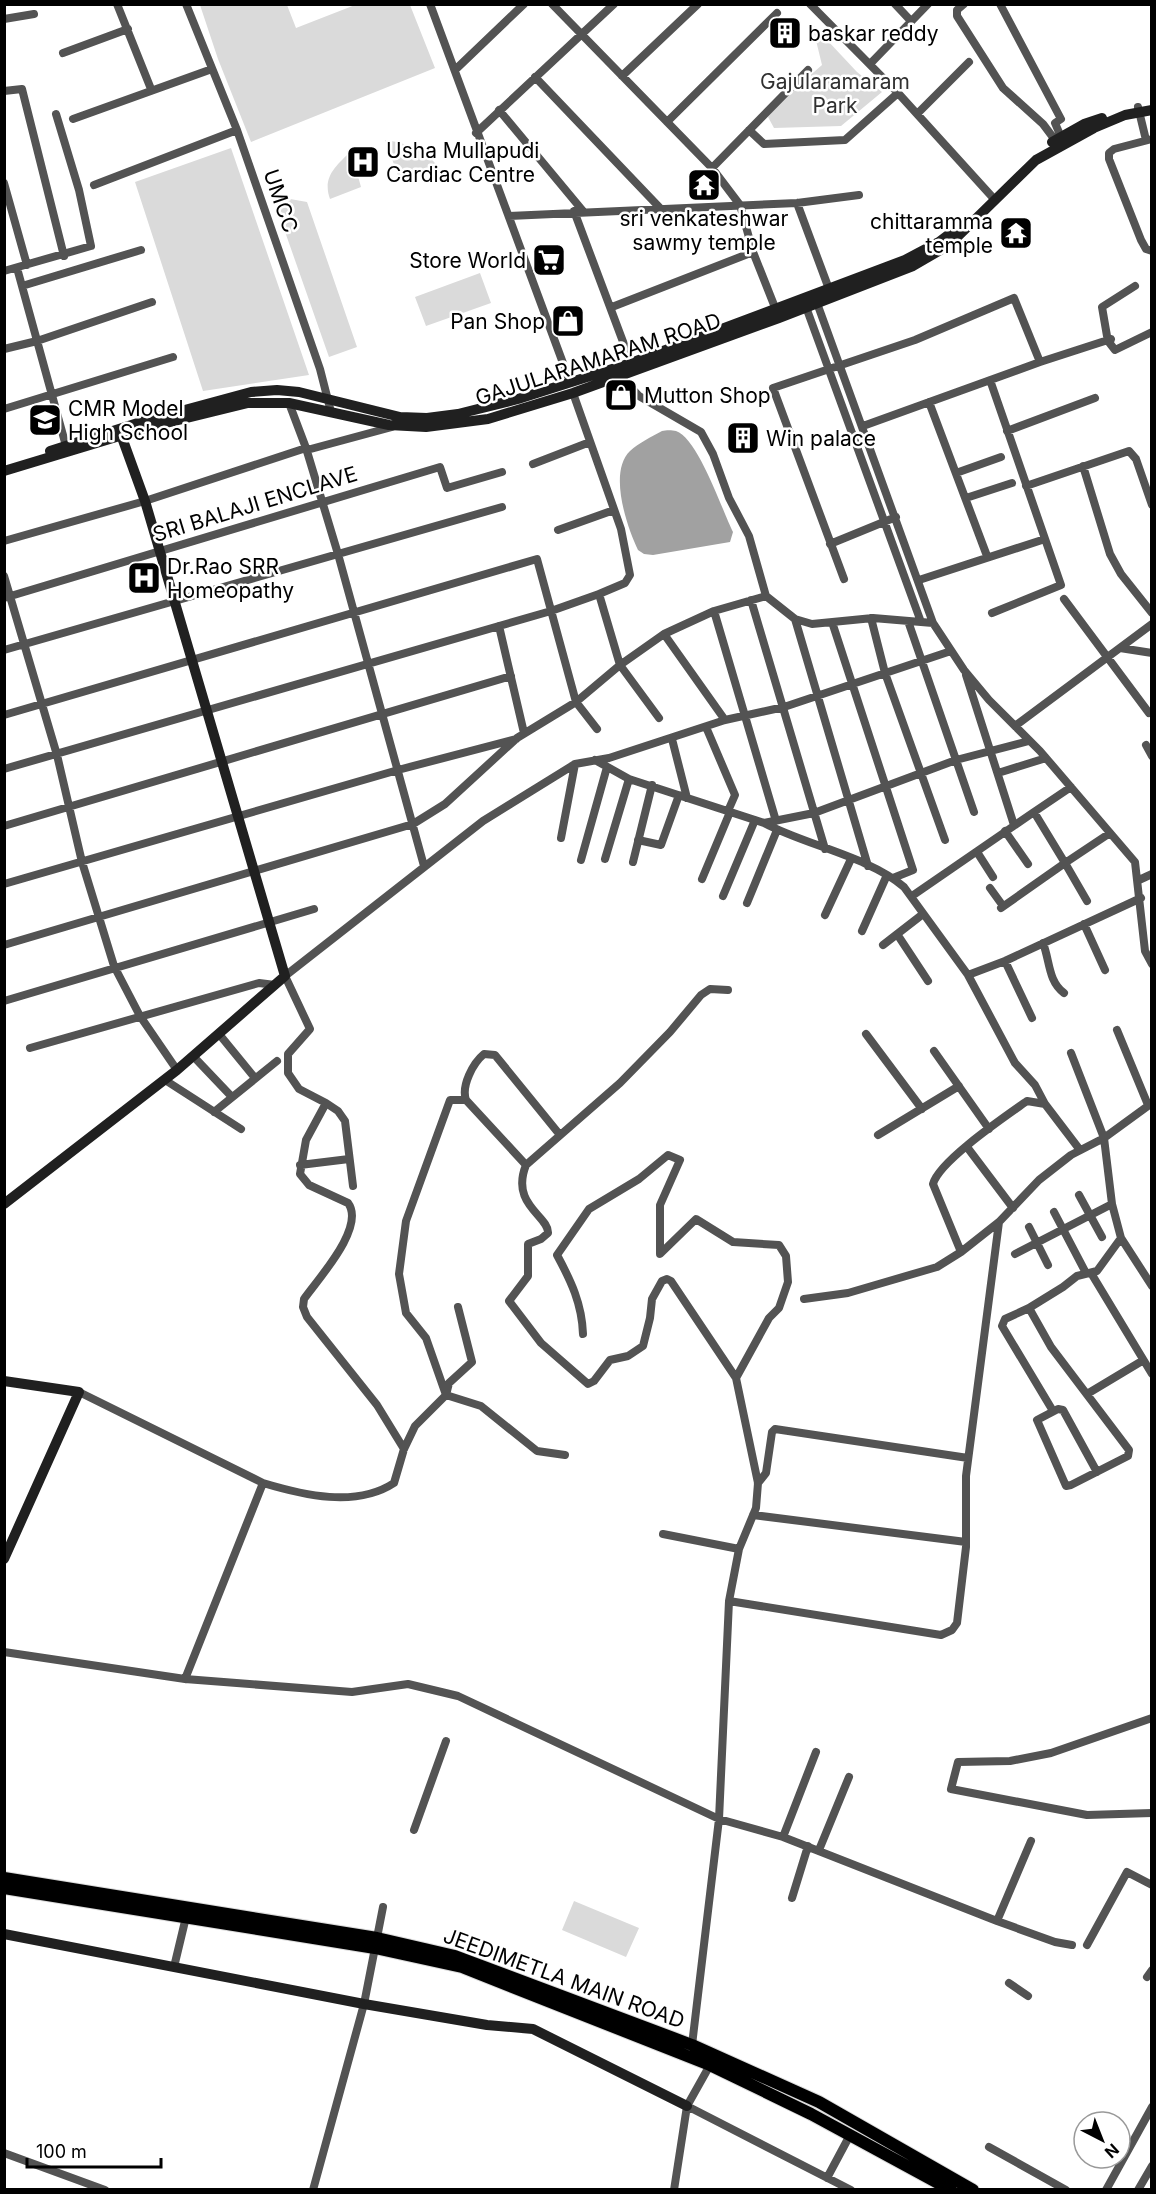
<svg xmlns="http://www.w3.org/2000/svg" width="1156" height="2194" font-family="Inter,sans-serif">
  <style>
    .green { fill: #dadada }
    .water { fill: #a1a1a1 }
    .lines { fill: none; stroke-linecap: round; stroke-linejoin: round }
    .primary-casing { stroke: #dbdbdb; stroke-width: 14 }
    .street { stroke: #535353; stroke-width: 8 }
    .secondary { stroke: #202020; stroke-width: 10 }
    .primary { stroke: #000; stroke-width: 12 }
    .labels { text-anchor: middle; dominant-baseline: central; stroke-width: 5; stroke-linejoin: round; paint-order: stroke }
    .poi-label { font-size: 21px; fill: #000; stroke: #fff; text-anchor: start }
    .park-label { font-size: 21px; fill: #313131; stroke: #fff }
    .street-label { font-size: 21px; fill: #000; stroke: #fff }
  </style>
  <rect width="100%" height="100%" fill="#fff"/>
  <path class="green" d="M200 5H287L296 28 355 5H410L435 68 251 142 218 59Z
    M812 24 857 72 882 92 841 126 774 128 768 117 783 99 822 65Z
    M385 140C405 143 426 149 438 167L399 178Z
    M231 148 309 375 203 391 135 182Z
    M351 151 361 187 330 199C322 177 336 166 351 151Z
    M279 197 307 202 357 347 329 357 283 226Z
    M480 273 491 303 426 326 415 297Z
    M574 1901 639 1928 626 1957 562 1930Z"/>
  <path class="water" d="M662 431C666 430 672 430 676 431 698 438 722 510 733 532L730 542 653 555 644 554 638 550C627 527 608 472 630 451 639 443 651 437 662 431Z"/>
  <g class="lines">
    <defs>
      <path id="primary" d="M4 1878 377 1938 455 1956 692 2045 819 2102 973 2190
        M4 1888 375 1948 462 1967 710 2065 811 2114 951 2190"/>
    </defs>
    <use href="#primary" class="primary-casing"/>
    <path class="street" d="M117 4 151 89
      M186 4 237 130 320 369 331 412
      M430 4 570 382
      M552 4 712 168 740 205 753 252 776 310
      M810 4 898 93 995 200
      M895 4 910 20
      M964 4 957 10V16L1003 88 1043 124 1055 140
      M1000 4 1061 119 1055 123 1061 137
      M4 19 34 14
      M63 53 128 29
      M870 64 928 4
      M455 70 524 4
      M622 76 698 4
      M535 77 660 208
      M4 91 22 89 64 256
      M1138 107 1146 140
      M499 110 583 211
      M917 114 969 62
      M73 119 212 69
      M667 122 777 13
      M749 130 764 144 845 140 898 93
      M476 133 614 4
      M1152 139 1114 149 1109 153V159L1141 240 1146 249 1152 251
      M712 168 808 70
      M4 183 27 265
      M94 185 237 130
      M797 203 829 289
      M574 211 631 363
      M509 216 797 203 859 195
      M17 268 66 446
      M4 271 91 246 79 190 56 114
      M22 286 141 250
      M817 303 933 623
      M612 307 753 252
      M806 307 921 622
      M1107 336 1102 307 1135 286
      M1108 341 1115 350 1152 332
      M4 349 37 341 152 302
      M620 376 639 396 701 432 713 454 729 498 749 536 766 596 795 619 812 624 873 618 933 623 964 670 989 700 1040 751 1135 862 1145 951 1152 964
      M990 380 1061 585 992 613
      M573 393 621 529 630 575 625 583 599 594
      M929 402 987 556
      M289 403 306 448 338 554 424 866
      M4 409 173 357
      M863 426 1040 362 1111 339
      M1007 431 1095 398
      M307 450 392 427
      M533 464 590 442
      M1083 466 1110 554 1121 574 1152 613
      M956 473 1001 457
      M1026 486 1129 451 1136 459 1152 505
      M966 498 1012 483
      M558 530 614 510
      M4 541 145 501 306 448
      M830 544 896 517
      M4 576 57 755 82 862 114 966 140 1016 177 1070
      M844 579 773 388 915 340 1014 298 1040 362
      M919 580 1045 539
      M4 598 440 467 447 488 502 472
      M1064 599 1149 713
      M751 600 825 849
      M714 611 776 821
      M871 618 885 673 945 840
      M795 619 868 866
      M908 621 974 812
      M832 622 913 870 893 878
      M499 626 524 733
      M664 634 714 611 766 596
      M1120 648 1152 653
      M4 650 502 507
      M966 675 1014 825
      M4 715 537 559 576 702 597 729
      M1015 726 1152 624
      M706 727 735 795 728 811
      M672 739 687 798
      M1146 745 1152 756
      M595 760 629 779 764 823 814 813 956 760 1029 741
      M4 769 551 611 599 594 620 665 659 718
      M998 773 1046 758
      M1034 812 1071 787
      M764 823C805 845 870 857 904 887L968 975 1015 1063 1035 1085 1045 1104
      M4 826 511 676
      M1005 831 1028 864
      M561 838 575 764
      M638 840 661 845 679 795
      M977 852 993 877
      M605 859 629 779
      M581 860 607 767
      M633 862 652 785
      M702 879 730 812
      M1139 880 1152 874
      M4 884 398 770 516 739
      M990 888 1003 906
      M723 896 755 820
      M912 896 1034 812 1065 863 1110 833
      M747 903 777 830
      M1001 908 1065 863 1087 901
      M825 915 851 859
      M1084 924 1105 970
      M862 931 887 875
      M897 934 928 981
      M1043 943C1050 961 1048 981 1064 993
      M4 945 413 824 445 804 517 738 576 702 620 665 664 634 725 720
      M883 945 923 914
      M1005 961 1032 1018
      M968 975 1005 961 1141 898
      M728 990 710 989 701 995 670 1032 620 1083 526 1165C510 1205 549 1216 548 1233L541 1239 528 1244V1276L509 1301 541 1343 588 1384 594 1381 610 1360 628 1356 643 1346 650 1318 652 1299 662 1281 667 1279 671 1281 736 1378
      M4 1001 314 909
      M1117 1030 1148 1105
      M219 1034 255 1078
      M866 1034 922 1109
      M30 1048 259 983 275 985
      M934 1051 989 1129
      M1071 1053 1104 1138 1112 1204 1121 1238 1152 1286
      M193 1056 232 1097
      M165 1080 241 1129
      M466 1100H450L406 1221 399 1274 406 1313 426 1338 446 1395 481 1406 537 1451 565 1455
      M326 1103 338 1111 345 1121 353 1186
      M214 1112 277 1061
      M878 1135 959 1086
      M967 1147 1013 1208
      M300 1165 349 1159
      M526 1165 466 1100C461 1086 473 1063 484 1054L495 1055 560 1135
      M1079 1195 1102 1237
      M1054 1212 1086 1273
      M1029 1227 1048 1265
      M961 1252 933 1184C939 1161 1006 1116 1027 1101L1045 1104 1080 1150
      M1015 1254 1112 1204
      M1091 1273 1152 1374
      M804 1299 848 1293 937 1267 961 1252 999 1222 1039 1180 1071 1155 1104 1138 1152 1103
      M1029 1308 1005 1319 1002 1326 1053 1411
      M583 1334C582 1304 571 1281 557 1255L589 1209 639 1179 668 1155 680 1160 660 1205V1254L696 1219 733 1242 779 1245 786 1256 788 1282 779 1308 769 1318 736 1378 758 1483 756 1508 739 1549 729 1601 719 1819 692 2045
      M79 1392 263 1483 185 1679
      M1087 1394 1142 1361
      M404 1449 377 1405 307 1317 303 1307 304 1299C318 1279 366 1227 348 1203L309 1185 300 1174 306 1140 326 1103 299 1089 288 1073V1054L310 1029 285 976 483 821 575 764 609 758 725 720 784 707 951 651
      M1097 1472 1063 1410 1058 1409 1037 1420 1066 1486 1071 1485 1128 1456 1129 1450 1051 1347 1029 1308 1063 1287 1077 1276 1097 1271 1121 1238
      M263 1483C303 1495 356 1508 394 1483L404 1449 415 1426 446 1395 449 1383 472 1362 458 1307
      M758 1483 766 1473 772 1432 775 1429 968 1458
      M753 1515 966 1542
      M663 1534 739 1549
      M729 1601 941 1635 952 1630 957 1623 966 1547V1476L999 1222
      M4 1652 185 1679 352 1692 408 1684 458 1696 719 1819 783 1837 997 1921 1055 1942 1072 1945
      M1152 1718 1051 1753 1010 1761 958 1762 951 1789 1087 1815 1152 1813
      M414 1830 446 1741
      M783 1837 816 1752
      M819 1850 849 1777
      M792 1898 808 1846
      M997 1921 1031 1841
      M1087 1945 1127 1872 1152 1885
      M174 1967 186 1917
      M1147 1977 1152 1970
      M1009 1983 1028 1996
      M687 2106 851 2190
      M989 2147 1066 2190
      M4 2153 105 2190
      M827 2178 850 2135
      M313 2190 364 2004 383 1907
      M674 2190 687 2106 710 2065
      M1106 2190 1152 2107
      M1138 2190 1152 2166"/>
    <path class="secondary" d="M1052 142 1084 124 1102 118
      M50 451 144 421 251 392 277 390 299 392 400 417 427 418 458 414 518 399 631 363 905 260 939 242 968 220
      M4 471 146 428 248 403H289L389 425 426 427 488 419 573 393 779 318 913 266 949 245 1036 160 1094 128 1125 115 1152 110
      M4 1204 177 1070 285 976 145 501 120 432
      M4 1381 79 1392 4 1559
      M4 1934 364 2004 487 2025 533 2029 687 2106"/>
    <use href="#primary" class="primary"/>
  </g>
  <defs>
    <symbol id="building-square" viewBox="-11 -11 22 22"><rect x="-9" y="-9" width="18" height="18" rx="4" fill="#000" stroke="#fff"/><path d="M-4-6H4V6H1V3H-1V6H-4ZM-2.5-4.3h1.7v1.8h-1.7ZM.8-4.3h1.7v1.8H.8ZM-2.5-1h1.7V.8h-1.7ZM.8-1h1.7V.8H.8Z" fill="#fff"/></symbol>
    <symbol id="hospital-square" viewBox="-11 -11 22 22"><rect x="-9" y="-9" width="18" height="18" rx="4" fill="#000" stroke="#fff"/><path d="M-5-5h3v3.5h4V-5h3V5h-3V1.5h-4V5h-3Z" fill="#fff"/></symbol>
    <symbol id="temple-square" viewBox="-11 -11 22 22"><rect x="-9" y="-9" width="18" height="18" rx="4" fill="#000" stroke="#fff"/><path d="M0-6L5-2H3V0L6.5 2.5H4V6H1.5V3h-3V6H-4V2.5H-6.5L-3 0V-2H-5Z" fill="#fff"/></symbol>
    <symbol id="supermarket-square" viewBox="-11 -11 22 22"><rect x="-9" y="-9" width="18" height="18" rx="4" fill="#000" stroke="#fff"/><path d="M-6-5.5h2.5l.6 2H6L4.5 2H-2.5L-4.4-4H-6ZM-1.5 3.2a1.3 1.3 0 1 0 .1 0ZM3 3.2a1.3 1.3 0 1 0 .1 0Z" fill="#fff"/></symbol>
    <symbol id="shop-square" viewBox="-11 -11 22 22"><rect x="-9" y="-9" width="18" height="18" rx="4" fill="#000" stroke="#fff"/><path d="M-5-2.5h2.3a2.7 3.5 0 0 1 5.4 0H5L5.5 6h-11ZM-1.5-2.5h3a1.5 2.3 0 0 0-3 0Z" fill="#fff"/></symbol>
    <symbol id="school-square" viewBox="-11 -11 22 22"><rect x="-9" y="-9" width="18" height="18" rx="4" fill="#000" stroke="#fff"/><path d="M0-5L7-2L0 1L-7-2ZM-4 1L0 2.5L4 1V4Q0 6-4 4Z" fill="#fff"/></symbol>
  </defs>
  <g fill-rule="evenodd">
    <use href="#building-square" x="766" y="14" width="38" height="38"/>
    <use href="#hospital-square" x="344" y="143" width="38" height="38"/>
    <use href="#temple-square" x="685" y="166" width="38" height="38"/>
    <use href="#temple-square" x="997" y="214" width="38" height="38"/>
    <use href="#supermarket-square" x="530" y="241" width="38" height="38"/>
    <use href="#shop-square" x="549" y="302" width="38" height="38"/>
    <use href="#shop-square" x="602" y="376" width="38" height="38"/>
    <use href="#school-square" x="26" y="401" width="38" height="38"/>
    <use href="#building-square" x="724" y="419" width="38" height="38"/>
    <use href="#hospital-square" x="125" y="559" width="38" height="38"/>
  </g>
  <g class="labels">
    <g class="poi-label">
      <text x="808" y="33">baskar reddy</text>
      <text x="386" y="150">Usha Mullapudi<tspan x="386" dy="24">Cardiac Centre</tspan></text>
      <text x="704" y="218" text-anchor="middle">sri venkateshwar<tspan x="704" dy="24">sawmy temple</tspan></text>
      <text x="993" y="221" text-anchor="end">chittaramma<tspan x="993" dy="24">temple</tspan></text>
      <text x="526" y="260" text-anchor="end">Store World</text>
      <text x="545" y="321" text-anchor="end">Pan Shop</text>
      <text x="644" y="395">Mutton Shop</text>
      <text x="68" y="408">CMR Model<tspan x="68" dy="24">High School</tspan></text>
      <text x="766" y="438">Win palace</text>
      <text x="167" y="566">Dr.Rao SRR<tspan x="167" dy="24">Homeopathy</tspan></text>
    </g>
    <g class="park-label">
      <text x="835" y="81">Gajularamaram<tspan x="835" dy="24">Park</tspan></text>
    </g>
    <g class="street-label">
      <text transform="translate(281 201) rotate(71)">UMCC</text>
      <text transform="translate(598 359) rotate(-18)">GAJULARAMARAM ROAD</text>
      <text transform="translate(255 504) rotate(-17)">SRI BALAJI ENCLAVE</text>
      <text transform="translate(564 1978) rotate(20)">JEEDIMETLA MAIN ROAD</text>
    </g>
  </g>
  <rect width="1156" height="2194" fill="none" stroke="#000000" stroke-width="12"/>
  <g transform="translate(1102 2140) rotate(138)"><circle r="28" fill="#ffffff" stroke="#999999" stroke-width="1.5"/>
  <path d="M0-4.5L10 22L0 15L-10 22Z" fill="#000000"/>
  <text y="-9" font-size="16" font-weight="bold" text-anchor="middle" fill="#000000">N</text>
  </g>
  <path d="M27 2158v9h134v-9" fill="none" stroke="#000000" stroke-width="3"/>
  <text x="36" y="2158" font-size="18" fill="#000000" stroke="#ffffff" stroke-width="4.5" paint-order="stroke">100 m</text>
</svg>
